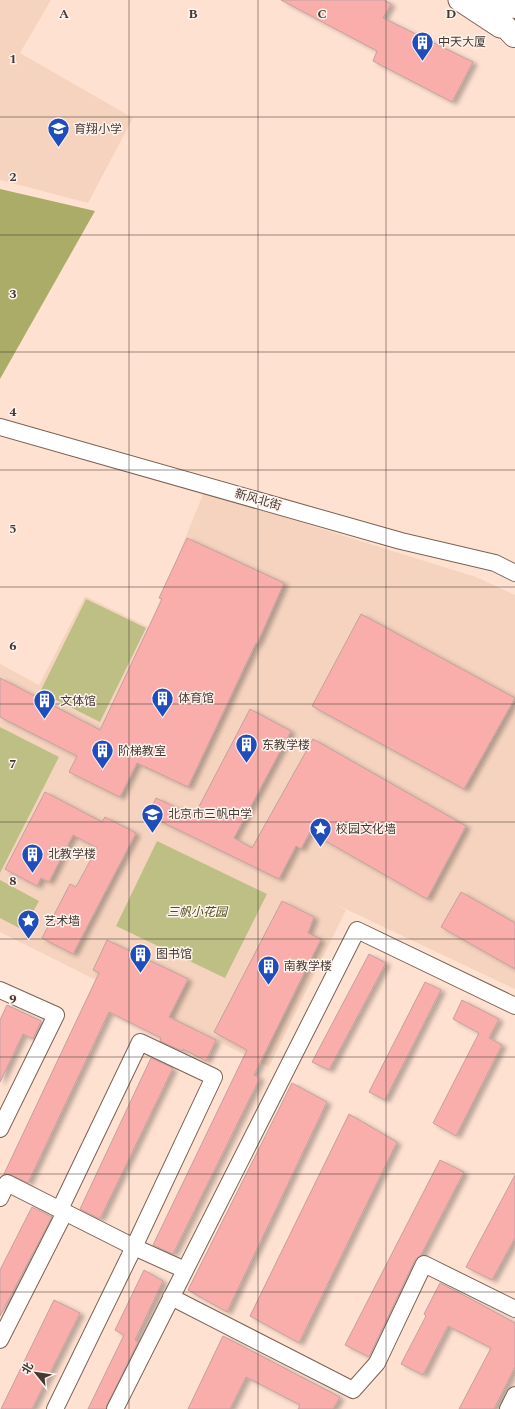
<svg xmlns="http://www.w3.org/2000/svg" width="515" height="1409" font-family="Spectral,'Noto Sans SC',serif">
  <style>
    .built { fill: #f6d3bf }
    .green { fill: #bebf84 }
    .forest { fill: #abac68 }
    .building { fill: #faaeac; stroke: #c2a19f; filter: url(#shadow) }
    .lines { fill: none; stroke-linecap: round; stroke-linejoin: round }
    .minor-casing { stroke: #7b6254; stroke-width: 18 }
    .major-casing { stroke: #7b6254; stroke-width: 23 }
    .highway-casing { stroke: #7b6254; stroke-width: 24 }
    .minor { stroke: #fff; stroke-width: 16 }
    .major { stroke: #fff; stroke-width: 21 }
    .highway { stroke: #fff; stroke-width: 22 }
    .grid { fill: none; stroke: #453a33; stroke-width: 1; stroke-opacity: 0.55 }
    .labels { text-anchor: middle; dominant-baseline: central; stroke-width: 3; stroke-linejoin: round; paint-order: stroke }
    .poi-label { font-size: 12px; fill: #453a33; stroke: #fef2ec; text-anchor: start }
    .street-label { font-size: 12px; fill: #453a33; stroke: #fef2ec }
    .park-label { font-size: 12px; font-style: italic; fill: #4e4e1a; stroke: #fef2ec }
    .grid-label { font-size: 13px; text-anchor: middle; font-weight: bold; fill: #453a33; stroke: #fef2ec; stroke-width: 3; stroke-linejoin: round; paint-order: stroke }
  </style>
  <defs>
    <filter id="shadow"><feDropShadow dx="4.5" dy="2.5" stdDeviation="2" flood-color="#0004"/></filter>
  </defs>
  <rect width="100%" height="100%" fill="#ffe1d1"/>
  <path class="built" d="M0 0H51L20 53 133 118 88 203 0 180Z
    M204 492 476 577 515 595V989L333 903 346 910 269 1067 0 932V664L39 685 85 596 149 627Z"/>
  <path class="green" d="M86 599 146 628 100 722 40 692Z
    M0 727 59 757 0 873Z
    M157 841 267 894 225 978 116 926Z
    M0 880 39 901 23 930 0 918Z"/>
  <path class="forest" d="M0 189 95 211 0 379Z"/>
  <path class="building" d="M281 0H384L391 4 383 18 473 62 452 102 373 61 377 51Z
    M187 538 284 583 257 644 256 643 188 787 137 763 120 797 69 772 77 756 0 717V678L100 730 162 599 159 598Z
    M361 614 515 698 464 789 312 706Z
    M250 709 291 731 234 838 252 848 313 739 466 826 427 899 310 832 301 849 296 846 279 879 148 815 156 798 194 816Z
    M45 792 102 822 105 817 136 833 73 954 42 938 70 884 76 887 97 848 73 835 49 882 41 878 37 886 5 869Z
    M461 892 515 923V969L441 927Z
    M282 901 314 917 308 933 321 939 254 1075 260 1078 173 1254 153 1245 247 1050 214 1032Z
    M107 940 188 979 169 1017 216 1040 206 1061 183 1049 182 1051 160 1041 161 1038 109 1012 28 1183 11 1175 4 1174 99 973 93 970Z
    M369 954 386 963 329 1070 312 1062Z
    M425 982 441 990 385 1100 369 1092Z
    M462 1000 499 1019 489 1038 502 1045 456 1136 433 1123 479 1033 453 1019Z
    M7 1005 41 1021 33 1039 23 1034 0 1082V1020Z
    M151 1058 173 1068 100 1219 80 1209Z
    M292 1083 327 1102 227 1312 188 1290Z
    M349 1114 397 1142 299 1343 250 1316Z
    M440 1160 464 1172 421 1255 415 1260 369 1357 345 1345Z
    M515 1175V1238L492 1280 466 1267Z
    M32 1207 52 1217 0 1316V1270Z
    M144 1270 163 1281 135 1340 138 1342 107 1405 106 1409H88L124 1335 115 1330Z
    M440 1283 471 1299 515 1323V1367L494 1409H459L491 1348 448 1326 423 1375 401 1364 426 1316 424 1314Z
    M54 1300 80 1313 32 1409H1Z
    M223 1336 340 1397 333 1409H298L300 1405 246 1377 230 1409H188Z"/>
  <g class="lines">
    <defs>
      <path id="minor" d="M0 427 401 541 495 563 515 573
        M0 990 56 1015 0 1129
        M0 1198 7 1183 134 1247 185 1270
        M171 1297 353 1390 377 1363 424 1264 515 1309
        M0 1340 65 1212
        M55 1409 134 1247 214 1077 140 1042 60 1209
        M115 1409 357 930 515 1006
        M508 1409 515 1395"/>
      <path id="major" d="M459 0 500 27"/>
      <path id="highway" d="M481 0 514 36
        M504 0 515 7"/>
    </defs>
    <use href="#minor" class="minor-casing"/>
    <use href="#major" class="major-casing"/>
    <use href="#highway" class="highway-casing"/>
    <use href="#minor" class="minor"/>
    <use href="#major" class="major"/>
    <use href="#highway" class="highway"/>
  </g>
  <path class="grid" d="M129 0V1409M258 0V1409M386 0V1409M0 117H515M0 235H515M0 352H515M0 470H515M0 587H515M0 704H515M0 822H515M0 939H515M0 1057H515M0 1174H515M0 1292H515"/>
  <defs>
    <symbol id="building-pin" viewBox="-11 -11 22 30"><path d="M0 17L-7.5 6A9.5 9.5 0 1 1 7.5 6Z" fill="#1f4dbb" stroke="#fef2ec"/><path d="M-4-6H4V6H1V3H-1V6H-4ZM-2.5-4.3h1.7v1.8h-1.7ZM.8-4.3h1.7v1.8H.8ZM-2.5-1h1.7V.8h-1.7ZM.8-1h1.7V.8H.8Z" fill="#fff"/></symbol>
    <symbol id="school-pin" viewBox="-11 -11 22 30"><path d="M0 17L-7.5 6A9.5 9.5 0 1 1 7.5 6Z" fill="#1f4dbb" stroke="#fef2ec"/><path d="M0-5L7-2L0 1L-7-2ZM-4 1L0 2.5L4 1V4Q0 6-4 4Z" fill="#fff"/></symbol>
    <symbol id="sight-pin" viewBox="-11 -11 22 30"><path d="M0 17L-7.5 6A9.5 9.5 0 1 1 7.5 6Z" fill="#1f4dbb" stroke="#fef2ec"/><path d="M0-6L1.8-2.2L6-1.7L2.9 1.2L3.7 5.4L0 3.3L-3.7 5.4L-2.9 1.2L-6-1.7L-1.8-2.2Z" fill="#fff"/></symbol>
  </defs>
  <g fill-rule="evenodd">
    <use href="#building-pin" x="410" y="30" width="25" height="34"/>
    <use href="#school-pin" x="46" y="116" width="25" height="34"/>
    <use href="#building-pin" x="150" y="686" width="25" height="34"/>
    <use href="#building-pin" x="32" y="688" width="25" height="34"/>
    <use href="#building-pin" x="234" y="732" width="25" height="34"/>
    <use href="#building-pin" x="90" y="738" width="25" height="34"/>
    <use href="#school-pin" x="140" y="802" width="25" height="34"/>
    <use href="#sight-pin" x="308" y="816" width="25" height="34"/>
    <use href="#building-pin" x="20" y="842" width="25" height="34"/>
    <use href="#sight-pin" x="16" y="908" width="25" height="34"/>
    <use href="#building-pin" x="128" y="942" width="25" height="34"/>
    <use href="#building-pin" x="256" y="954" width="25" height="34"/>
  </g>
  <g class="labels">
    <g class="poi-label">
      <text x="438" y="42">中天大厦</text>
      <text x="74" y="129">育翔小学</text>
      <text x="178" y="698">体育馆</text>
      <text x="60" y="701">文体馆</text>
      <text x="262" y="745">东教学楼</text>
      <text x="118" y="751">阶梯教室</text>
      <text x="168" y="814">北京市三帆中学</text>
      <text x="336" y="829">校园文化墙</text>
      <text x="48" y="854">北教学楼</text>
      <text x="44" y="921">艺术墙</text>
      <text x="156" y="954">图书馆</text>
      <text x="284" y="966">南教学楼</text>
    </g>
    <g class="street-label">
      <text transform="translate(258 500) rotate(16)">新风北街</text>
    </g>
    <g class="park-label">
      <text x="197" y="912">三帆小花园</text>
    </g>
  </g>
  <g class="grid-label">
    <text x="64" y="18">A</text>
    <text x="193" y="18">B</text>
    <text x="322" y="18">C</text>
    <text x="451" y="18">D</text>
    <text x="13" y="63">1</text>
    <text x="13" y="181">2</text>
    <text x="13" y="298">3</text>
    <text x="13" y="416">4</text>
    <text x="13" y="533">5</text>
    <text x="13" y="650">6</text>
    <text x="13" y="768">7</text>
    <text x="13" y="885">8</text>
    <text x="13" y="1003">9</text>
  </g>
  <g transform="translate(36 1373) rotate(300)" stroke="#fef2ec" stroke-width="3" paint-order="stroke">
  <path d="M0-3L7 15L0 10L-7 15Z" fill="#453a33"/>
  <text y="-6" font-size="11" font-weight="bold" text-anchor="middle" fill="#453a33">北</text>
  </g>
</svg>
